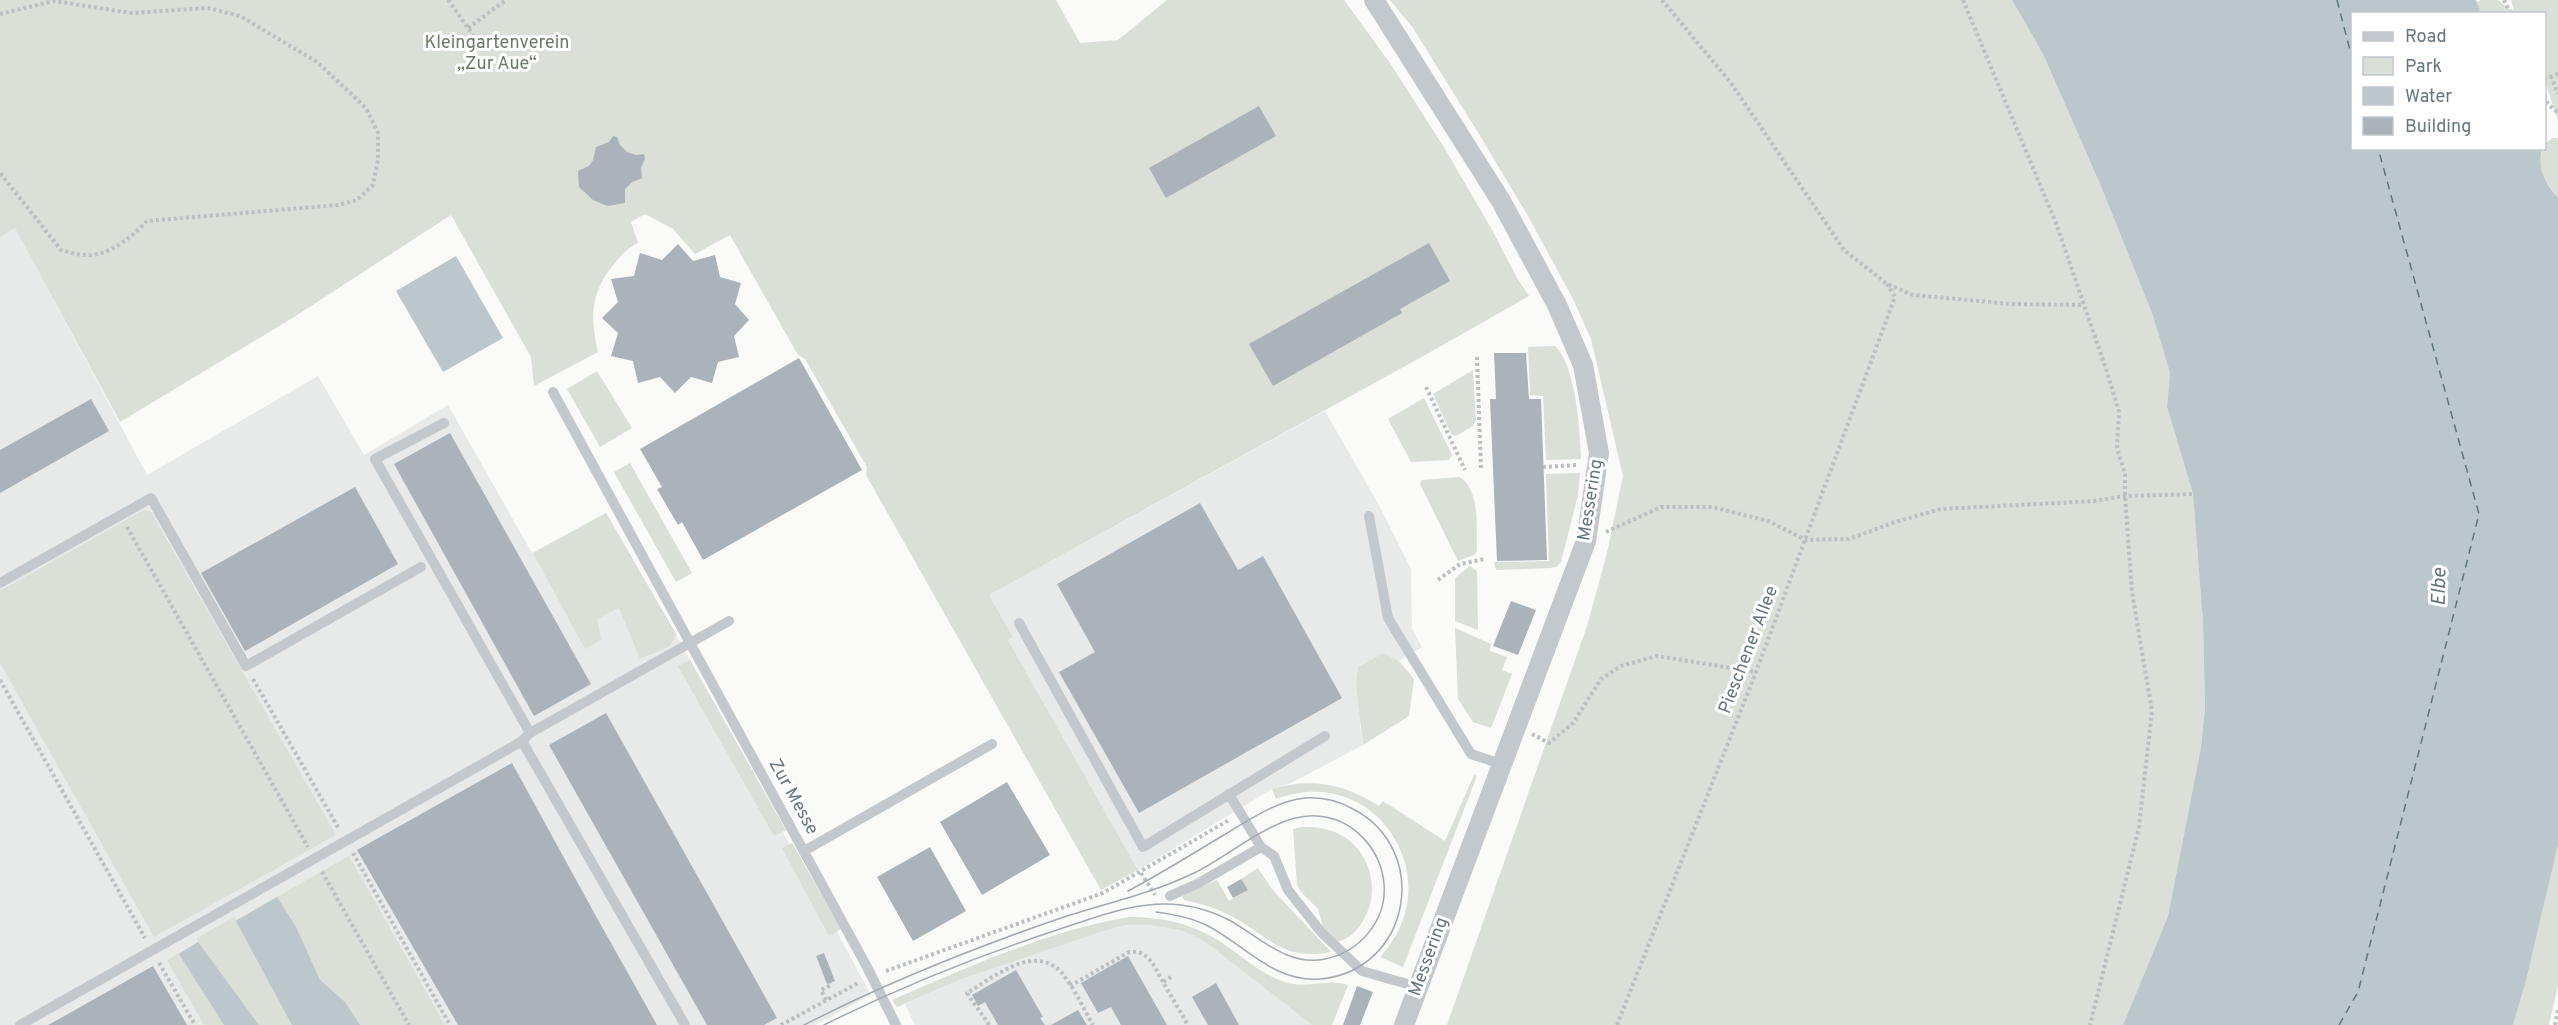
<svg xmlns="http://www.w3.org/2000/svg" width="2558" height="1025" font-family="Overpass,sans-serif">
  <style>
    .built { fill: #e8e9e9 }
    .green { fill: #dadfd7 }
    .water { fill: #bbc7cb }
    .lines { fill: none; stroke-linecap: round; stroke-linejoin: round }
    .ferry { stroke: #60757c; stroke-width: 1.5; stroke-dasharray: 8 6; stroke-linecap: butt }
    .building { fill: #aab3b9 }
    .path { stroke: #bbbfc2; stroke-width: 4; stroke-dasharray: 3 3; stroke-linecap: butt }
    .service { stroke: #c3c8cc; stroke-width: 10 }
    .minor { stroke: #c3c8cc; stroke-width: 20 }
    .tram { stroke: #a2aab0; stroke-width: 1.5 }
    .labels { text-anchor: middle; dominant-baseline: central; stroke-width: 6; stroke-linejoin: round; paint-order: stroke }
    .park-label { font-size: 18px; fill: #687a64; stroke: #fff }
    .street-label { font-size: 18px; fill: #657683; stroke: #fff }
    .water-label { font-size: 20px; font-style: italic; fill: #60757c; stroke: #fff }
  </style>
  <rect width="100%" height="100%" fill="#fafaf8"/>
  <path class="built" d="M0 199 147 475 318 376 364 455 448 405 532 553 606 513 676 634 871 995 815 1025H0Z
    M1325 411 1380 507 1411 569 1412 629 1422 647 1399 661 1384 653 1360 725 1363 745 1291 783 1272 789 1138 870 1008 640 1013 637 989 595Z
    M1127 925H1147L1181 930 1204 941 1312 1025H915L905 1004 962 979 1104 931Z"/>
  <path class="green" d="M0 0H1056L1080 43 1118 40 1167 0H1344L1390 63 1445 149 1491 228 1517 278 1529 296 1427 354 989 595 1013 637 1008 640 1138 870 1101 890 866 475 867 467 805 359 798 355 730 235 695 254 673 229 645 214 631 222 638 243C627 248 622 255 614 264 590 293 590 317 598 352L534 386 531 357 451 215 291 319 120 422 15 228 0 237Z
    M1390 0H2012L2043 54 2100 184 2153 316 2170 373 2167 407 2193 494 2203 623 2205 708 2201 747 2168 916 2123 1025H1447L1587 626 1607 553 1623 476 1591 339 1572 297 1528 216 1482 139 1413 28Z
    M2481 0H2498L2509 9 2514 10 2511 0H2558V121L2545 81 2544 14 2481 13 2476 3Z
    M2553 138H2558V197L2544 179 2539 161 2545 143Z
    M1555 346C1576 365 1580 431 1581 459L1546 460 1543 396 1530 395 1528 347Z
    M1473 370 1476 420 1473 426 1456 436 1451 434 1433 394Z
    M597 371 632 428 600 447 567 389Z
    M1424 398 1452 455 1449 460 1411 462 1388 419Z
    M630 463 692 573 676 582 614 472Z
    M1580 473 1578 495 1561 562 1556 567 1550 568 1496 570 1494 562 1549 561 1546 474Z
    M1460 477C1481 492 1476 528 1477 551L1474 555 1458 561 1420 484 1422 480Z
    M144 510 151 512 336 835 154 937 0 663V591Z
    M606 513 676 634 670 646 640 659 619 608 597 619 601 640 585 649 533 553Z
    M1470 566 1477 571 1478 630 1455 621V578Z
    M1455 628 1491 644 1490 651 1507 657 1502 670 1512 674 1491 728 1473 722 1458 699Z
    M1384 653 1399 661 1414 679 1409 716 1363 745 1356 684 1358 667Z
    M690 660 786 830 774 836 678 666Z
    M1474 775 1477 776 1403 967 1380 957C1452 880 1376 761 1276 799L1272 789C1312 777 1344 784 1379 806L1383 801 1445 841Z
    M1302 827C1309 827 1318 827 1325 829 1365 838 1383 883 1365 917 1359 929 1351 938 1338 942L1323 927 1318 909 1301 892 1297 885 1293 829Z
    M792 843 841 929 829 936 782 848Z
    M2558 845V986L2549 1025H2513L2526 981Z
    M349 856 445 1025H204L167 960 198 942 197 938 234 917 236 920Z
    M1258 868 1271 888 1331 952C1283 961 1271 938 1233 917 1217 908 1201 904 1184 900L1182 896 1217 880 1229 901 1247 890 1241 879Z
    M1129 917C1163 917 1193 924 1221 942 1243 957 1263 976 1288 983 1308 988 1330 979 1348 985L1332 1025H1312L1204 941 1181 930 1147 925H1127L1104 931 962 979 897 1007 892 1000C968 967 1047 931 1129 917Z"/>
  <path class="water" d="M2012 0H2476L2481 13 2352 14V148L2542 149C2537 167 2544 183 2558 197V845L2526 981 2513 1025H2123L2168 916 2201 747 2205 708 2203 623 2193 494 2167 407 2170 373 2153 316 2100 184 2043 54Z
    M456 256 503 338 443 372 396 291Z
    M277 897 296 927 320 980 345 1002 360 1025H292L236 921Z
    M198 942 259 1025H224L179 954Z"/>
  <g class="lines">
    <path class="ferry" d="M2337 0 2352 58
      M2339 1025 2358 992 2479 514 2378 148"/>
  </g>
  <path class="building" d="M1259 106 1276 136 1166 198 1149 168Z
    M613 136 617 137 620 145 627 152 636 155 644 154 645 159 641 168 642 178 632 182 625 189V203L608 206 593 200 579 187 578 171 589 166 593 160 596 147 609 142Z
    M1429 243 1450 281 1400 309 1402 313 1273 386 1249 344Z
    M678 244 693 261 715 255 720 277 741 283 735 304 749 320 734 336 739 357 718 362 712 383 691 377 675 393 660 377 638 383 633 361 611 356 618 333 602 318 618 302 611 279 634 276 640 253 662 260Z
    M1494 353H1526L1529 399H1541L1547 560 1497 561 1490 399H1496Z
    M799 358 862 470 703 560 682 522 678 525 657 489 662 487 640 449Z
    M91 399 109 431 0 493V450Z
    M450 433 591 684 534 716 394 464Z
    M355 487 398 564 245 651 201 573Z
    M1200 503 1238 570 1263 556 1342 698 1139 813 1059 672 1095 652 1057 584Z
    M1511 601 1536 610 1518 655 1493 646Z
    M606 713 777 1018 764 1025H707L549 745Z
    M512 763 597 918 657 1025H458L357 850Z
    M1007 782 1050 855 982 895 940 822Z
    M930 847 966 911 913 941 877 877Z
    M1241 879 1248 890 1233 898 1227 887Z
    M824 953 835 981 827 984 816 956Z
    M1128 956 1167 1025H1121L1111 1007 1098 1013 1081 983Z
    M153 966 187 1025H48L59 1019Z
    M1016 970 1043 1017 1040 1018 1045 1025H998L985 1002 978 1006 972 995Z
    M1216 983 1239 1025H1208L1192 997Z
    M1357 986 1373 992 1360 1025H1343Z
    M1078 1010 1087 1025H1051Z"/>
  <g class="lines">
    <path class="path" d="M448 0 486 53
      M1662 0 1731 83 1844 250 1887 284 1913 295 2012 304 2083 305
      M1963 0 2056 223 2107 372 2119 412 2117 448 2125 474V496L2132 592 2152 711 2139 827 2090 1025
      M2504 0 2511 14
      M0 14 54 1 131 13 208 8 240 16 317 62 366 108 378 133V159L373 185 357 200 338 205 147 221C132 237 108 257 85 255 77 255 69 252 61 250L0 173
      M468 28 506 0
      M2551 76 2558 94
      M2544 79 2558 74
      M2544 96 2548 104 2558 113
      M1477 357 1481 469
      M1426 387 1465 470
      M1543 467 1578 465
      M127 527 308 847
      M1606 532 1661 507H1712L1768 521 1806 540 1849 539 1895 522 1941 509 2095 501 2125 496 2193 494
      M1438 580 1460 564 1485 559
      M253 679 339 829
      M0 680 145 938
      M1532 734 1549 743 1573 723 1601 679 1621 666 1657 656 1756 672
      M353 853 450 1025
      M322 872 409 1025
      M1141 873 1155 895
      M159 963 195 1025
      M886 971 1103 893 1229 820
      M1171 977 1163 982 1188 1025
      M1070 986 1129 952C1149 950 1154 966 1163 982
      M826 1000 821 990 831 985 830 983
      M781 1025 860 982
      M989 1025C982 1013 974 1005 967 993 993 978 1033 943 1061 972 1074 987 1083 1008 1093 1025
      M1617 1025 1756 672 1895 297 1887 284
      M2555 1025 2558 1010"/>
    <path class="service" d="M553 392 867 967 896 1025
      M444 423 375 459 530 733 729 621
      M1369 516 1388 618 1471 754 1501 764
      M0 583 151 498 246 666 421 567
      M1019 623 1143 847 1325 736
      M522 741 685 1025
      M1229 794 1261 847 1274 856 1288 890 1321 932 1362 971 1418 987
      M804 851 992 744
      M1170 896 1199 883 1261 847
      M20 1025 498 755 522 741 530 733"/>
    <path class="minor" d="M1374 0 1501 201 1557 305 1583 365 1599 453 1586 541 1404 1025"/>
    <path class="tram" d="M1128 891C1160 874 1191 855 1222 836 1248 821 1275 801 1305 798 1321 797 1339 801 1353 809 1432 850 1411 970 1321 979 1272 983 1244 943 1204 924 1189 917 1172 914 1156 912
      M804 1025C886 983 971 949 1058 919 1103 904 1151 894 1194 873 1230 856 1275 813 1317 816 1353 818 1381 849 1384 884 1387 920 1360 952 1325 959 1289 967 1260 938 1231 921 1216 913 1198 907 1181 905 1138 899 1094 918 1054 931 975 957 898 988 824 1025"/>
  </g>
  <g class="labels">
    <g class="park-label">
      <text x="497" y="43">Kleingartenverein<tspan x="497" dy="21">„Zur Aue“</tspan></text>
    </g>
    <g class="street-label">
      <text transform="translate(1591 500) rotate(-81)">Messering</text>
      <text transform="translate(1749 650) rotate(-69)">Pieschener Allee</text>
      <text transform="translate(793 797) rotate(61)">Zur Messe</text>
      <text transform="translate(1429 957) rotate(-70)">Messering</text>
    </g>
    <g class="water-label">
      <text transform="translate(2440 587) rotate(-89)">Elbe</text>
    </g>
  </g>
  <rect x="2351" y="12" width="195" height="138" fill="#ffffff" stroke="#c1c8cd" stroke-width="1.5"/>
  <rect x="2363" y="32" width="30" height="9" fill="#c3c8cc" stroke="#c1c8cd" stroke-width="1.5"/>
  <text x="2405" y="42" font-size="18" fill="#657683">Road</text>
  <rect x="2363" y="57" width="30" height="18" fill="#dadfd7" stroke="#c1c8cd" stroke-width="1.5"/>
  <text x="2405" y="72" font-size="18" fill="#657683">Park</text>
  <rect x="2363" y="87" width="30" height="18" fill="#bbc7cb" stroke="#c1c8cd" stroke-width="1.5"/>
  <text x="2405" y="102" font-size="18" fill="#657683">Water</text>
  <rect x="2363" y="117" width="30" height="18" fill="#aab3b9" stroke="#c1c8cd" stroke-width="1.5"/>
  <text x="2405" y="132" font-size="18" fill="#657683">Building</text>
</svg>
